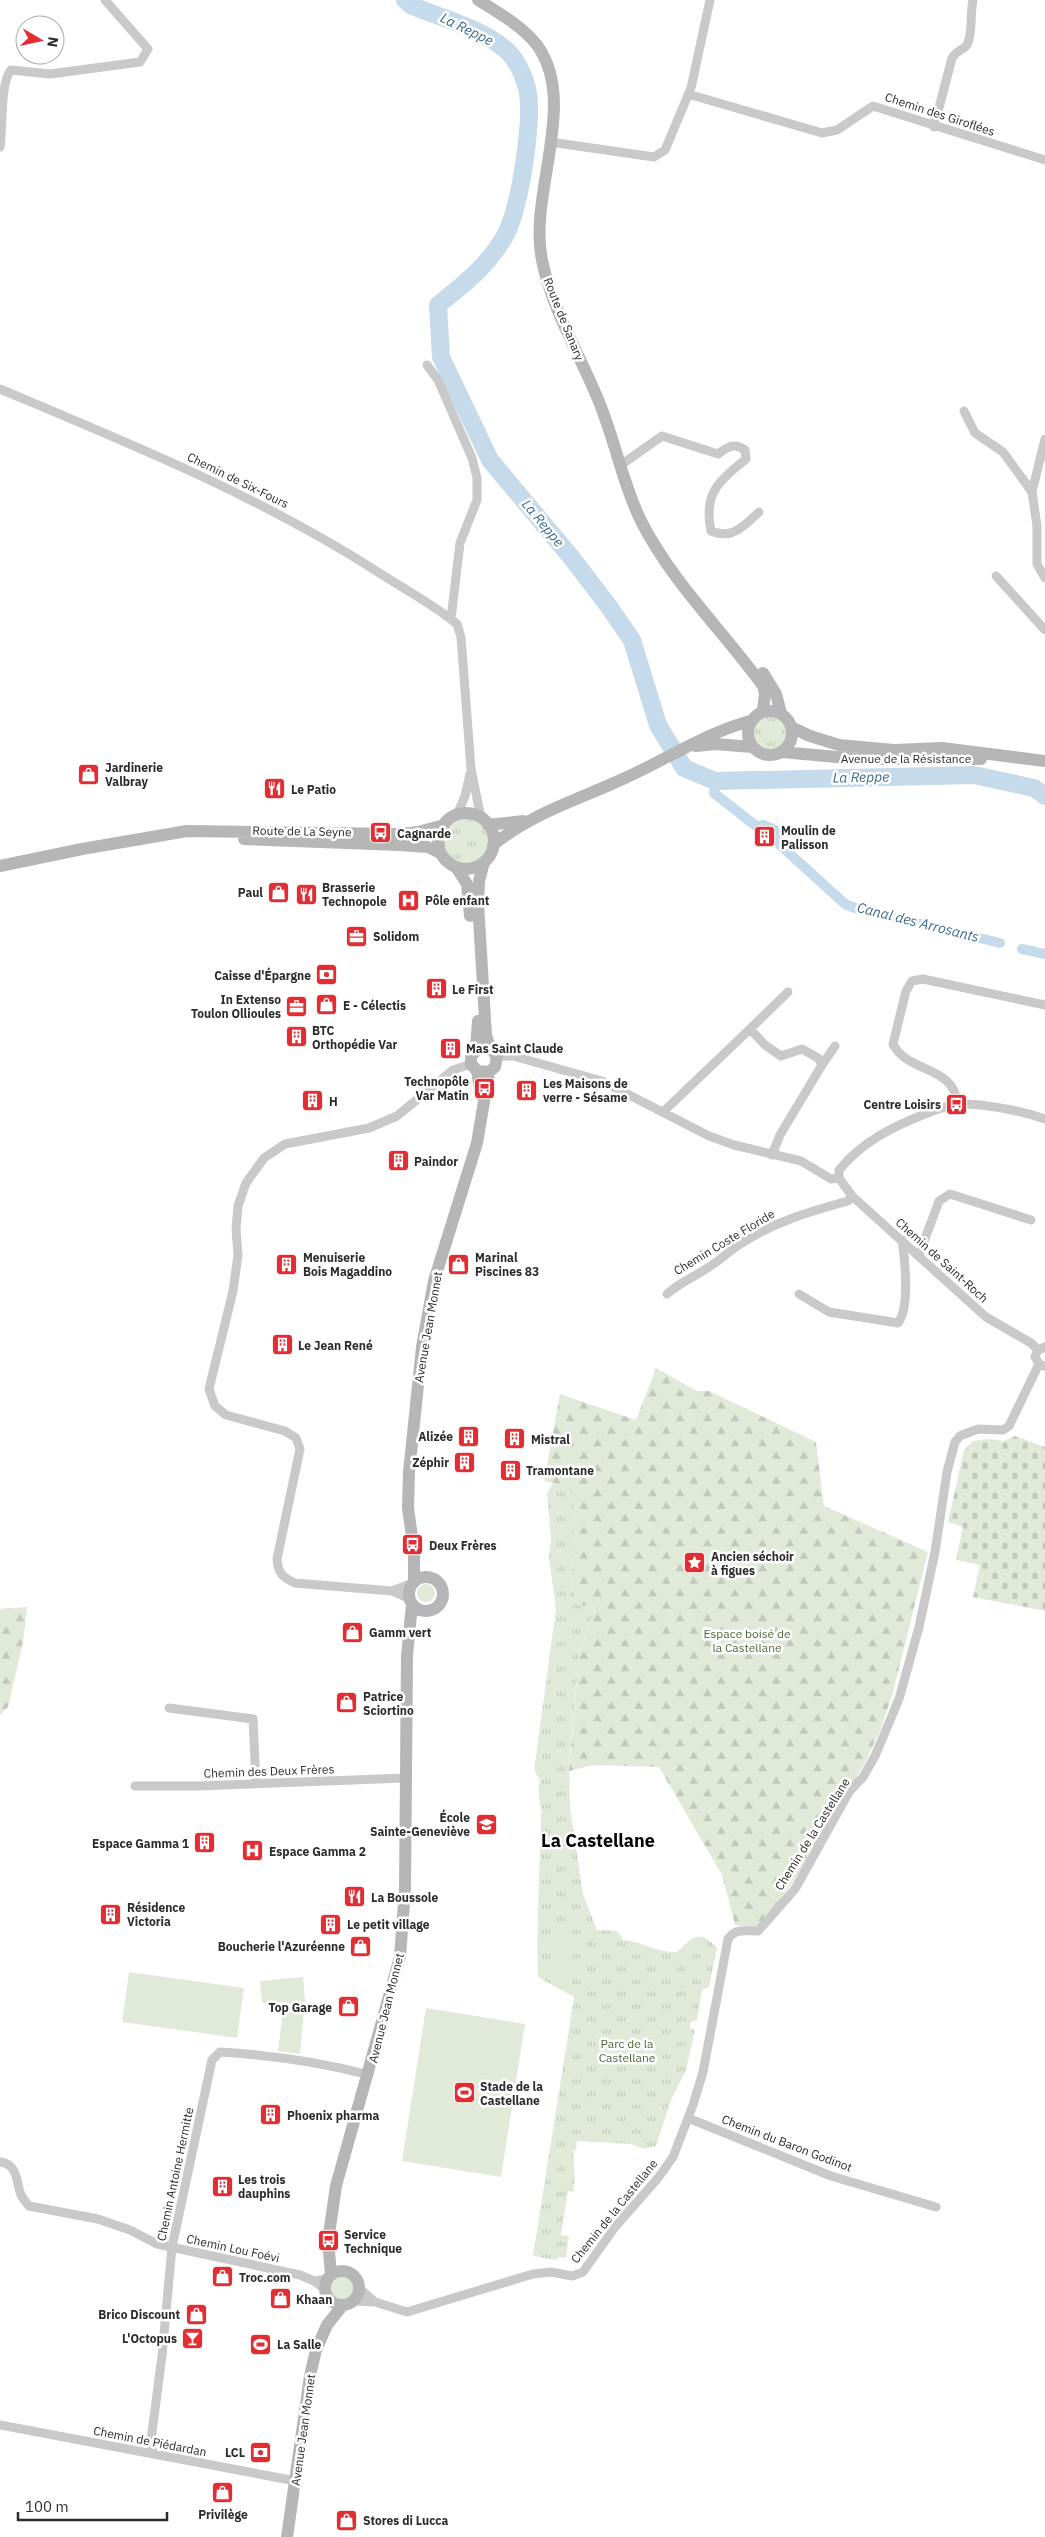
<svg xmlns="http://www.w3.org/2000/svg" width="1045" height="2537" font-family="'IBM Plex Sans',sans-serif">
  <style>
    .grass { fill: url(#grass-tufts) }
    .forest { fill: url(#forest-firs) }
    .cemetery { fill: url(#cemetery-stones) }
    .garden { fill: #e1ead9 }
    .lines { fill: none; stroke-linecap: round; stroke-linejoin: round }
    .canal { stroke: #c5daea; stroke-width: 10 }
    .river { stroke: #c5daea; stroke-width: 18 }
    .street { stroke: #c9c9c9; stroke-width: 9 }
    .secondary { stroke: #b6b6b6; stroke-width: 12 }
    .labels { text-anchor: middle; dominant-baseline: central; stroke-width: 5; stroke-linejoin: round; paint-order: stroke }
    .street-label { font-size: 12px; fill: #2c2c2c; stroke: #fff }
    .poi-label { font-size: 12px; font-weight: bold; fill: #2c2c2c; stroke: #fff; text-anchor: start }
    .park-label { font-size: 12px; fill: #4d673a; stroke: #fff }
    .water-label { font-size: 14px; font-style: italic; fill: #3b6a8d; stroke: #fff }
    .district-label { font-size: 18px; font-weight: bold; fill: #000; stroke: #fff }
  </style>
  <defs>
    <pattern id="grass-tufts" width="24" height="20" patternUnits="userSpaceOnUse" patternTransform="scale(1.25)"><rect width="24" height="20" fill="#e1ead9"/><path d="M3 7l-1-3M5 7V3M7 7l1-3M15 17l-1-3M17 17v-4M19 17l1-3" fill="none" stroke="#c1c9ba"/></pattern>
    <pattern id="forest-firs" width="22" height="20" patternUnits="userSpaceOnUse" patternTransform="scale(1.25)"><rect width="22" height="20" fill="#e1ead9"/><path d="M5 1l3.5 6h-7zM16 11l3.5 6h-7z" fill="#c1c9ba"/></pattern>
    <pattern id="cemetery-stones" width="16" height="16" patternUnits="userSpaceOnUse" patternTransform="scale(1.25)"><rect width="16" height="16" fill="#e1ead9"/><path d="M2 7V4a2 2 0 0 1 4 0v3zM10 15v-3a2 2 0 0 1 4 0v3z" fill="#c1c9ba"/></pattern>
  </defs>
  <rect width="100%" height="100%" fill="#fff"/>
  <path class="grass" d="M748 733a22 22 0 1 1 44 0a22 22 0 1 1-44 0Z
    M438 841a28 28 0 1 1 56 0a28 28 0 1 1-56 0Z
    M553 1483 564 1485 575 1496 571 1603 595 1608 579 1656 569 1764 570 1808 583 1894 597 1930 617 1931 622 1937V1940C642 1941 657 1953 677 1952 693 1937 699 1928 717 1948L709 1987 702 1990 697 2020 691 2022 690 2028 695 2030 686 2070 671 2100 656 2146 644 2149 631 2144 577 2141 576 2150 573 2151 575 2179 573 2192 568 2191 561 2235 569 2236 566 2258 558 2257 557 2260 533 2256 574 1997 538 1977C536 1924 540 1871 541 1818 542 1806 536 1792 540 1780L535 1772V1763L556 1609 549 1558 551 1538 547 1494Z
    M417 1593a9 9 0 1 1 18 0a9 9 0 1 1-18 0Z"/>
  <path class="forest" d="M656 1368 697 1391H709L816 1442 824 1506 928 1552 892 1696 881 1728 868 1757 814 1852 759 1929 735 1925 722 1875 659 1767 593 1765 569 1771 579 1656 595 1608 571 1603 575 1496 564 1485 544 1481 560 1394 636 1420Z
    M27 1607 23 1642 8 1707 0 1715V1609Z"/>
  <path class="cemetery" d="M1015 1436 1045 1447V1611L973 1597 980 1565 956 1560 963 1527 948 1522 964 1450 973 1441 989 1439 1004 1441Z"/>
  <path class="garden" d="M558 1941 570 1942 572 1944V1972L569 1974 555 1972V1944Z
    M129 1972 244 1988 237 2038 122 2022Z
    M303 1977 305 1999 300 2054 278 2051 284 2002 262 2003 260 1981Z
    M426 2008 525 2024 501 2177 402 2161Z
    M331 2288a11 11 0 1 1 22 0a11 11 0 1 1-22 0Z"/>
  <g class="lines">
    <path class="canal" d="M715 781 714 793 756 826 764 825 775 830 780 845 845 904 855 908 1000 943
      M1022 949 1045 954"/>
    <path class="river" d="M405 0 412 6C442 18 480 28 505 49 517 59 523 74 527 88 534 119 520 206 506 234 490 264 464 284 438 305L441 357 490 460 571 557 607 604 632 640 658 725 684 768 715 781 974 775 1034 788 1045 796"/>
    <path class="street" d="M688 94 822 133 837 130 873 106 1045 160
      M934 127 952 58C956 51 963 50 967 45 973 34 970 13 973 0
      M550 142 654 157 665 150 691 88 710 0
      M0 147C3 128 0 82 11 70L50 74 140 62 148 49 105 0
      M427 365 438 380 472 458 477 478V500L460 543 451 619
      M0 389C131 444 262 497 381 574 406 590 434 605 457 624L461 637 471 769 481 818
      M964 411 975 433 1003 452 1032 492
      M1045 439 1032 492 1037 526V564L1045 578
      M621 465 662 436 718 454C728 447 734 442 745 450L746 459C719 481 703 493 711 531 732 540 744 526 759 512
      M996 576 1045 630
      M457 815 465 796 470 774
      M750 1029 788 992
      M497 1056H513L602 1081 709 1136 734 1145 801 1161 831 1179 839 1178V1170
      M822 1065 835 1046
      M957 1104C956 1066 907 1073 893 1044L906 991 912 981 923 979 1045 1005
      M663 1112 750 1029 765 1045 781 1056 802 1049 818 1058 822 1065 780 1135 772 1155
      M839 1170C862 1142 892 1127 925 1114 936 1110 947 1105 958 1104 982 1103 1022 1111 1045 1119
      M839 1178 852 1196 986 1317 1031 1343 1038 1350
      M919 1255 939 1201 950 1194 1031 1220
      M667 1294C679 1283 694 1277 709 1267 719 1261 727 1253 737 1246 771 1223 808 1212 848 1201L852 1196
      M799 1294 829 1312 898 1323C910 1308 905 1259 902 1240
      M1044 1366 1039 1364 1035 1357 1038 1350 1045 1347
      M392 1591 413 1583
      M410 1599 392 1591 295 1583C282 1577 278 1573 277 1559L300 1449 296 1438 285 1431 226 1415 215 1406 209 1389 233 1291 238 1255 236 1229 238 1206 246 1183 264 1158 285 1144 369 1128 397 1116 453 1070 471 1064
      M169 1708 253 1719 256 1783
      M135 1786H198L405 1778
      M688 2118 831 2176 936 2207
      M0 2162C17 2164 16 2179 20 2192 21 2197 26 2202 29 2206L98 2219 130 2230 157 2244 300 2275 314 2281 325 2289
      M314 2281 327 2279
      M359 2288 375 2302
      M353 2301 375 2302 407 2312 533 2274 551 2272 572 2276 583 2272 615 2227 658 2178 673 2157 693 2105 703 2072 728 1939C735 1928 746 1931 758 1931L795 1889 849 1792 863 1777 875 1756 899 1699 919 1627 935 1552 947 1472 955 1442 960 1436 978 1429 1003 1430 1009 1426 1039 1364
      M0 2425 296 2481
      M153 2454 151 2440 162 2356 172 2247 212 2060 220 2052C269 2055 321 2062 369 2075"/>
    <path class="secondary" d="M478 0C499 13 522 26 537 45 579 103 528 194 542 260 551 306 576 348 594 390 614 433 621 481 642 523 673 583 723 631 763 686L765 693 763 711
      M763 673 776 694 781 713
      M748 733a22 22 0 1 1 44 0a22 22 0 1 1-44 0Z
      M791 727 810 736 839 745 894 750 942 748 1045 761
      M696 746 715 744 752 747
      M782 752 858 759H981
      M438 841a28 28 0 1 1 56 0a28 28 0 1 1-56 0Z
      M488 825 523 821
      M244 839 399 845 428 847 440 853
      M493 845C532 813 580 799 625 778 667 759 706 733 750 721
      M484 862 479 881 478 903 486 1035 490 1048
      M0 866 82 849 187 831 401 834 418 832 444 825
      M456 867 467 884 470 916
      M476 1049 478 1021
      M477 1071 489 1072 495 1067 497 1056 490 1048 480 1047 471 1056V1064L477 1071 481 1095
      M409 1594a17 17 0 1 1 34 0a17 17 0 1 1-34 0Z
      M414 1582V1551L408 1508 409 1472 422 1347 434 1281 477 1143 489 1072
      M325 2288a17 17 0 1 1 34 0a17 17 0 1 1-34 0Z
      M331 2274 328 2241 336 2186 400 1957 405 1889 407 1656 412 1604
      M287 2537 310 2376 316 2350 327 2325 343 2305"/>
  </g>
  <defs>
    <symbol id="shop-square" viewBox="-11 -11 22 22"><rect x="-9" y="-9" width="18" height="18" rx="4" fill="#e42d32" stroke="#fff"/><path d="M-5-2.5h2.3a2.7 3.5 0 0 1 5.4 0H5L5.5 6h-11ZM-1.5-2.5h3a1.5 2.3 0 0 0-3 0Z" fill="#fff"/></symbol>
    <symbol id="restaurant-square" viewBox="-11 -11 22 22"><rect x="-9" y="-9" width="18" height="18" rx="4" fill="#e42d32" stroke="#fff"/><path d="M-5-6h1v4h1v-4h1v4h1v-4h1v5L-1.5 .5V6h-2V.5L-5-1ZM5-6V6H3V1.5H1.5Q1.5-4 5-6Z" fill="#fff"/></symbol>
    <symbol id="bus-square" viewBox="-11 -11 22 22"><rect x="-9" y="-9" width="18" height="18" rx="4" fill="#e42d32" stroke="#fff"/><path d="M-5-6H5V4H4V6H2V4H-2V6H-4V4H-5ZM-3.5-4V0h7V-4ZM-3.5 1.2v1.5H-2V1.2ZM2 1.2v1.5H3.5V1.2Z" fill="#fff"/></symbol>
    <symbol id="building-square" viewBox="-11 -11 22 22"><rect x="-9" y="-9" width="18" height="18" rx="4" fill="#e42d32" stroke="#fff"/><path d="M-4-6H4V6H1V3H-1V6H-4ZM-2.5-4.3h1.7v1.8h-1.7ZM.8-4.3h1.7v1.8H.8ZM-2.5-1h1.7V.8h-1.7ZM.8-1h1.7V.8H.8Z" fill="#fff"/></symbol>
    <symbol id="hospital-square" viewBox="-11 -11 22 22"><rect x="-9" y="-9" width="18" height="18" rx="4" fill="#e42d32" stroke="#fff"/><path d="M-5-5h3v3.5h4V-5h3V5h-3V1.5h-4V5h-3Z" fill="#fff"/></symbol>
    <symbol id="office-square" viewBox="-11 -11 22 22"><rect x="-9" y="-9" width="18" height="18" rx="4" fill="#e42d32" stroke="#fff"/><path d="M-6-3h4V-5.5h4V-3h4V5H-6ZM-1-4.5V-3h2v-1.5ZM-6 0V1H6V0Z" fill="#fff"/></symbol>
    <symbol id="bank-square" viewBox="-11 -11 22 22"><rect x="-9" y="-9" width="18" height="18" rx="4" fill="#e42d32" stroke="#fff"/><path d="M-6-4H6V4H-6ZM0-2.3a2.3 2.3 0 1 0 0 4.6a2.3 2.3 0 1 0 0-4.6Z" fill="#fff"/></symbol>
    <symbol id="sight-square" viewBox="-11 -11 22 22"><rect x="-9" y="-9" width="18" height="18" rx="4" fill="#e42d32" stroke="#fff"/><path d="M0-6L1.8-2.2L6-1.7L2.9 1.2L3.7 5.4L0 3.3L-3.7 5.4L-2.9 1.2L-6-1.7L-1.8-2.2Z" fill="#fff"/></symbol>
    <symbol id="school-square" viewBox="-11 -11 22 22"><rect x="-9" y="-9" width="18" height="18" rx="4" fill="#e42d32" stroke="#fff"/><path d="M0-5L7-2L0 1L-7-2ZM-4 1L0 2.5L4 1V4Q0 6-4 4Z" fill="#fff"/></symbol>
    <symbol id="stadium-square" viewBox="-11 -11 22 22"><rect x="-9" y="-9" width="18" height="18" rx="4" fill="#e42d32" stroke="#fff"/><path d="M0-5a6.5 5 0 1 0 0 10a6.5 5 0 1 0 0-10ZM-3.5-1.8h7v3.6h-7Z" fill="#fff"/></symbol>
    <symbol id="bar-square" viewBox="-11 -11 22 22"><rect x="-9" y="-9" width="18" height="18" rx="4" fill="#e42d32" stroke="#fff"/><path d="M-6-5H6L.8 .8V4.5H3.5V6h-7V4.5H-.8V.8Z" fill="#fff"/></symbol>
  </defs>
  <g fill-rule="evenodd">
    <use href="#shop-square" x="76" y="762" width="25" height="25"/>
    <use href="#restaurant-square" x="262" y="776" width="25" height="25"/>
    <use href="#bus-square" x="368" y="820" width="25" height="25"/>
    <use href="#building-square" x="752" y="824" width="25" height="25"/>
    <use href="#shop-square" x="266" y="880" width="25" height="25"/>
    <use href="#restaurant-square" x="294" y="882" width="25" height="25"/>
    <use href="#hospital-square" x="396" y="888" width="25" height="25"/>
    <use href="#office-square" x="344" y="924" width="25" height="25"/>
    <use href="#bank-square" x="314" y="962" width="25" height="25"/>
    <use href="#building-square" x="424" y="976" width="25" height="25"/>
    <use href="#shop-square" x="314" y="992" width="25" height="25"/>
    <use href="#office-square" x="284" y="994" width="25" height="25"/>
    <use href="#building-square" x="284" y="1024" width="25" height="25"/>
    <use href="#building-square" x="438" y="1036" width="25" height="25"/>
    <use href="#bus-square" x="472" y="1076" width="25" height="25"/>
    <use href="#building-square" x="514" y="1078" width="25" height="25"/>
    <use href="#building-square" x="300" y="1088" width="25" height="25"/>
    <use href="#bus-square" x="944" y="1092" width="25" height="25"/>
    <use href="#building-square" x="386" y="1148" width="25" height="25"/>
    <use href="#building-square" x="274" y="1252" width="25" height="25"/>
    <use href="#shop-square" x="446" y="1252" width="25" height="25"/>
    <use href="#building-square" x="270" y="1332" width="25" height="25"/>
    <use href="#building-square" x="456" y="1424" width="25" height="25"/>
    <use href="#building-square" x="502" y="1426" width="25" height="25"/>
    <use href="#building-square" x="452" y="1450" width="25" height="25"/>
    <use href="#building-square" x="498" y="1458" width="25" height="25"/>
    <use href="#bus-square" x="400" y="1532" width="25" height="25"/>
    <use href="#sight-square" x="682" y="1550" width="25" height="25"/>
    <use href="#shop-square" x="340" y="1620" width="25" height="25"/>
    <use href="#shop-square" x="334" y="1690" width="25" height="25"/>
    <use href="#school-square" x="474" y="1812" width="25" height="25"/>
    <use href="#building-square" x="192" y="1830" width="25" height="25"/>
    <use href="#hospital-square" x="240" y="1838" width="25" height="25"/>
    <use href="#restaurant-square" x="342" y="1884" width="25" height="25"/>
    <use href="#building-square" x="98" y="1902" width="25" height="25"/>
    <use href="#building-square" x="318" y="1912" width="25" height="25"/>
    <use href="#shop-square" x="348" y="1934" width="25" height="25"/>
    <use href="#shop-square" x="336" y="1994" width="25" height="25"/>
    <use href="#stadium-square" x="452" y="2080" width="25" height="25"/>
    <use href="#building-square" x="258" y="2102" width="25" height="25"/>
    <use href="#building-square" x="210" y="2174" width="25" height="25"/>
    <use href="#bus-square" x="316" y="2228" width="25" height="25"/>
    <use href="#shop-square" x="210" y="2264" width="25" height="25"/>
    <use href="#shop-square" x="268" y="2286" width="25" height="25"/>
    <use href="#shop-square" x="184" y="2302" width="25" height="25"/>
    <use href="#bar-square" x="180" y="2326" width="25" height="25"/>
    <use href="#stadium-square" x="248" y="2332" width="25" height="25"/>
    <use href="#bank-square" x="248" y="2440" width="25" height="25"/>
    <use href="#shop-square" x="210" y="2480" width="25" height="25"/>
    <use href="#shop-square" x="334" y="2508" width="25" height="25"/>
  </g>
  <g class="labels">
    <g class="street-label">
      <text transform="translate(940 114) rotate(18)">Chemin des Giroflées</text>
      <text transform="translate(564 319) rotate(68)">Route de Sanary</text>
      <text transform="translate(238 480) rotate(26)">Chemin de Six-Fours</text>
      <text x="906" y="758">Avenue de la Résistance</text>
      <text transform="translate(302 831) rotate(1)">Route de La Seyne</text>
      <text transform="translate(724 1242) rotate(-31)">Chemin Coste Floride</text>
      <text transform="translate(942 1260) rotate(42)">Chemin de Saint-Roch</text>
      <text transform="translate(428 1327) rotate(-80)">Avenue Jean Monnet</text>
      <text transform="translate(269 1771) rotate(-2)">Chemin des Deux Frères</text>
      <text transform="translate(812 1834) rotate(-58)">Chemin de la Castellane</text>
      <text transform="translate(386 2008) rotate(-76)">Avenue Jean Monnet</text>
      <text transform="translate(787 2143) rotate(21)">Chemin du Baron Godinot</text>
      <text transform="translate(175 2174) rotate(-78)">Chemin Antoine Hermitte</text>
      <text transform="translate(614 2211) rotate(-51)">Chemin de la Castellane</text>
      <text transform="translate(233 2248) rotate(12)">Chemin Lou Foévi</text>
      <text transform="translate(303 2430) rotate(-82)">Avenue Jean Monnet</text>
      <text transform="translate(150 2441) rotate(11)">Chemin de Piédardan</text>
    </g>
    <g class="poi-label">
      <text x="105" y="767">Jardinerie<tspan x="105" dy="14">Valbray</tspan></text>
      <text x="291" y="789">Le Patio</text>
      <text x="781" y="830">Moulin de<tspan x="781" dy="14">Palisson</tspan></text>
      <text x="397" y="833">Cagnarde</text>
      <text x="322" y="887">Brasserie<tspan x="322" dy="14">Technopole</tspan></text>
      <text x="263" y="892" text-anchor="end">Paul</text>
      <text x="425" y="900">Pôle enfant</text>
      <text x="373" y="936">Solidom</text>
      <text x="311" y="975" text-anchor="end">Caisse d'Épargne</text>
      <text x="452" y="989">Le First</text>
      <text x="281" y="999" text-anchor="end">In Extenso<tspan x="281" dy="14">Toulon Ollioules</tspan></text>
      <text x="343" y="1005">E - Célectis</text>
      <text x="312" y="1030">BTC<tspan x="312" dy="14">Orthopédie Var</tspan></text>
      <text x="466" y="1048">Mas Saint Claude</text>
      <text x="469" y="1081" text-anchor="end">Technopôle<tspan x="469" dy="14">Var Matin</tspan></text>
      <text x="543" y="1083">Les Maisons de<tspan x="543" dy="14">verre - Sésame</tspan></text>
      <text x="329" y="1101">H</text>
      <text x="941" y="1104" text-anchor="end">Centre Loisirs</text>
      <text x="414" y="1161">Paindor</text>
      <text x="303" y="1257">Menuiserie<tspan x="303" dy="14">Bois Magaddino</tspan></text>
      <text x="475" y="1257">Marinal<tspan x="475" dy="14">Piscines 83</tspan></text>
      <text x="298" y="1345">Le Jean René</text>
      <text x="453" y="1436" text-anchor="end">Alizée</text>
      <text x="531" y="1439">Mistral</text>
      <text x="449" y="1462" text-anchor="end">Zéphir</text>
      <text x="526" y="1470">Tramontane</text>
      <text x="429" y="1545">Deux Frères</text>
      <text x="711" y="1556">Ancien séchoir<tspan x="711" dy="14">à figues</tspan></text>
      <text x="369" y="1632">Gamm vert</text>
      <text x="363" y="1696">Patrice<tspan x="363" dy="14">Sciortino</tspan></text>
      <text x="470" y="1817" text-anchor="end">École<tspan x="470" dy="14">Sainte-Geneviève</tspan></text>
      <text x="189" y="1843" text-anchor="end">Espace Gamma 1</text>
      <text x="269" y="1851">Espace Gamma 2</text>
      <text x="371" y="1897">La Boussole</text>
      <text x="127" y="1907">Résidence<tspan x="127" dy="14">Victoria</tspan></text>
      <text x="347" y="1924">Le petit village</text>
      <text x="345" y="1946" text-anchor="end">Boucherie l'Azuréenne</text>
      <text x="332" y="2007" text-anchor="end">Top Garage</text>
      <text x="480" y="2086">Stade de la<tspan x="480" dy="14">Castellane</tspan></text>
      <text x="287" y="2115">Phoenix pharma</text>
      <text x="238" y="2179">Les trois<tspan x="238" dy="14">dauphins</tspan></text>
      <text x="344" y="2234">Service<tspan x="344" dy="14">Technique</tspan></text>
      <text x="239" y="2277">Troc.com</text>
      <text x="296" y="2299">Khaan</text>
      <text x="180" y="2314" text-anchor="end">Brico Discount</text>
      <text x="177" y="2338" text-anchor="end">L'Octopus</text>
      <text x="277" y="2344">La Salle</text>
      <text x="245" y="2452" text-anchor="end">LCL</text>
      <text x="223" y="2514" text-anchor="middle">Privilège</text>
      <text x="363" y="2520">Stores di Lucca</text>
    </g>
    <g class="park-label">
      <text x="747" y="1633">Espace boisé de<tspan x="747" dy="14">la Castellane</tspan></text>
      <text x="627" y="2043">Parc de la<tspan x="627" dy="14">Castellane</tspan></text>
    </g>
    <g class="water-label">
      <text transform="translate(467 29) rotate(26)">La Reppe</text>
      <text transform="translate(543 523) rotate(50)">La Reppe</text>
      <text transform="translate(861 777) rotate(-1)">La Reppe</text>
      <text transform="translate(918 922) rotate(14)">Canal des Arrosants</text>
    </g>
    <g class="district-label">
      <text x="598" y="1840">La Castellane</text>
    </g>
  </g>
  <g transform="translate(40 40) rotate(99)"><circle r="24" fill="#ffffff" stroke="#ababab"/>
  <path d="M0-4L9 19L0 12L-9 19Z" fill="#e42d32"/>
  <text y="-8" font-size="14" font-weight="bold" text-anchor="middle" fill="#2c2c2c">N</text>
  </g>
  <path d="M18 2512v8h149v-8" fill="none" stroke="#2c2c2c" stroke-width="2.5"/>
  <text x="25" y="2512" font-size="15" fill="#2c2c2c" stroke="#ffffff" stroke-width="4" paint-order="stroke">100 m</text>
</svg>
